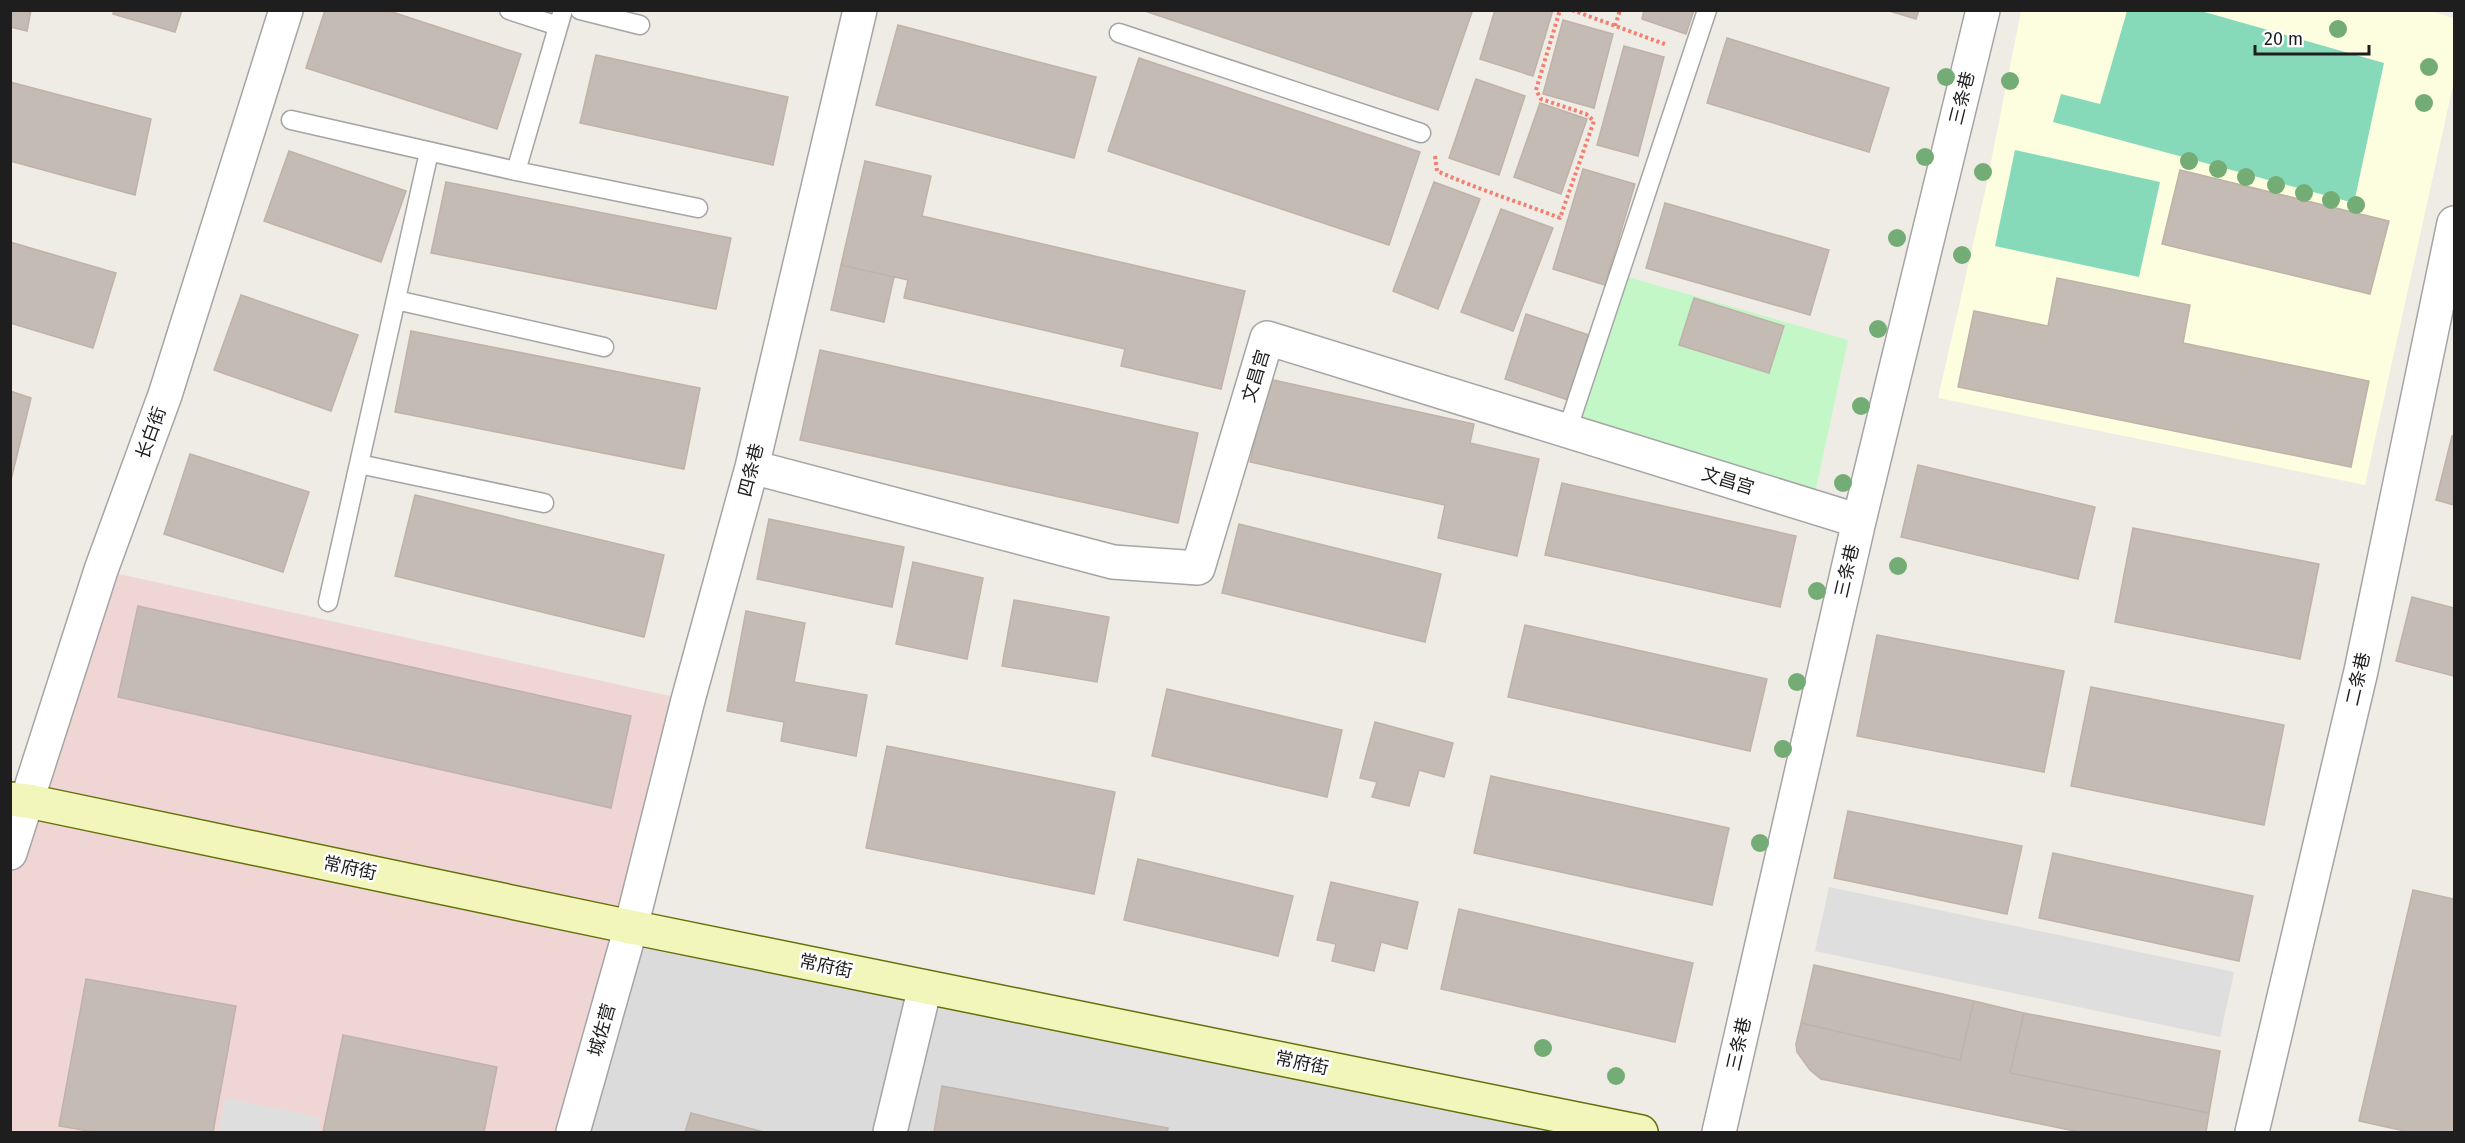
<svg xmlns="http://www.w3.org/2000/svg" width="2465" height="1143" font-family="'Fira Sans','Noto Sans SC',sans-serif">
  <style>
    .residential { fill: #dcdbdb }
    .commercial { fill: #efd6d4 }
    .education { fill: #fdfddf }
    .park { fill: #c3f7c8 }
    .pitch { fill: #86daba }
    .parking { fill: #dedede }
    .building { fill: #c3bbb4; stroke: #c0b2a8; stroke-width: 1.5 }
    .lines { fill: none; stroke-linecap: round; stroke-linejoin: round }
    .service-casing { stroke: #a5a5a5; stroke-width: 21 }
    .minor-casing { stroke: #a5a5a5; stroke-width: 36 }
    .tertiary-casing { stroke: #a5a5a5; stroke-width: 36 }
    .secondary-casing { stroke: #65700a; stroke-width: 36 }
    .path { stroke: #f37f71; stroke-width: 4; stroke-dasharray: 3 3; stroke-linecap: butt }
    .service { stroke: #fff; stroke-width: 18 }
    .minor { stroke: #fff; stroke-width: 33 }
    .tertiary { stroke: #fff; stroke-width: 33 }
    .secondary { stroke: #f3f6bb; stroke-width: 33 }
    .tree { fill: #74ac75 }
    .labels { text-anchor: middle; dominant-baseline: central; stroke-width: 5; stroke-linejoin: round; paint-order: stroke }
    .street-label { font-size: 18px; fill: #1e1e1e; stroke: #fff }
  </style>
  <rect width="100%" height="100%" fill="#efebe5"/>
  <path class="residential" d="M631 927 1641 1132H11Z"/>
  <path class="commercial" d="M101 570 688 700 573 1132H11V853Z"/>
  <path class="education" d="M2427 10 2454 18V81L2365 485 1938 398 1986 187 2021 11Z"/>
  <path class="park" d="M1624 276 1848 340 1815 493 1579 423Z"/>
  <path class="pitch" d="M2127 11H2201L2384 63 2354 203 2053 122 2061 94 2100 104Z
    M2015 150 2160 182 2139 277 1995 246Z"/>
  <path class="parking" d="M1829 887 2234 972 2220 1037 1815 951Z
    M226 1098 321 1118 317 1132H218Z"/>
  <path class="building" d="M10 10H31L27 31 10 27Z
    M114 10H182L175 32 113 14Z
    M325 10H386L521 54 497 129 306 68Z
    M1467 10 1472 12 1438 110 1145 11Z
    M1495 10H1553L1533 76 1480 59Z
    M1644 10H1694L1686 34 1642 19Z
    M1886 10H1919L1916 19Z
    M1563 20 1613 34 1594 108 1543 94Z
    M898 25 1096 77 1074 158 876 105Z
    M1727 38 1889 88 1869 152 1707 103Z
    M1624 46 1664 57 1638 156 1597 145Z
    M596 55 788 97 773 165 580 123Z
    M1139 58 1420 152 1389 245 1108 151Z
    M1476 79 1525 96 1499 175 1449 158Z
    M10 82 151 119 135 195 10 161Z
    M1540 103 1587 119 1561 194 1514 177Z
    M289 151 406 191 381 262 264 221Z
    M865 161 931 176 922 216 1245 291 1221 389 1121 366 1125 349 904 298 908 280 841 265Z
    M1583 169 1635 184 1605 285 1553 269Z
    M2180 170 2389 221 2370 294 2162 244Z
    M446 182 731 238 716 309 431 253Z
    M1434 182 1480 199 1438 309 1393 291Z
    M1665 203 1829 250 1810 315 1646 268Z
    M1501 209 1553 228 1513 331 1461 312Z
    M10 242 116 273 93 348 10 323Z
    M841 265 894 277 884 322 831 310Z
    M2057 278 2190 305 2183 343 2369 381 2351 467 1958 387 1974 311 2048 326Z
    M241 295 358 335 331 411 214 370Z
    M1694 298 1784 326 1769 373 1679 345Z
    M1526 314 1589 335 1568 400 1505 379Z
    M411 331 700 388 684 469 395 412Z
    M820 350 1198 433 1178 523 800 440Z
    M1269 379 1474 424 1470 443 1539 459 1517 556 1438 538 1445 505 1250 462Z
    M10 391 31 398 10 484Z
    M2452 436 2454 437V505L2436 500Z
    M190 454 309 492 283 572 164 534Z
    M1918 465 2095 507 2078 579 1901 537Z
    M1562 483 1796 536 1780 607 1545 555Z
    M415 495 664 555 644 637 395 576Z
    M769 519 904 547 892 607 757 579Z
    M1239 524 1441 574 1425 642 1222 593Z
    M2133 528 2319 564 2300 659 2115 622Z
    M913 562 983 578 967 659 896 644Z
    M2412 597 2454 608V676L2396 661Z
    M1014 600 1109 617 1097 682 1002 666Z
    M138 606 631 716 611 808 118 697Z
    M746 611 805 623 794 682 867 695 856 756 781 741 784 722 727 711Z
    M1525 625 1767 679 1750 751 1508 697Z
    M1877 635 2064 671 2044 772 1857 736Z
    M2091 687 2284 725 2264 825 2071 786Z
    M1167 689 1342 730 1327 797 1152 756Z
    M1375 722 1453 743 1444 777 1419 770 1409 806 1372 797 1377 782 1360 778Z
    M887 746 1115 792 1094 894 866 848Z
    M1491 776 1729 828 1712 905 1474 853Z
    M1848 811 2022 846 2007 914 1834 878Z
    M2053 853 2253 896 2239 961 2039 918Z
    M1138 859 1293 896 1278 956 1124 920Z
    M1331 882 1418 902 1407 949 1381 942 1374 971 1332 961 1336 944 1317 940Z
    M2413 890 2454 899V1132H2409L2359 1121Z
    M1459 909 1693 963 1675 1042 1441 989Z
    M1814 965 1974 1001 1960 1060 1801 1023Z
    M86 979 236 1006 213 1132H94L59 1126Z
    M1974 1001 2024 1013 2010 1073 2209 1113 2206 1132H2079L1821 1079 1810 1070 1797 1052 1796 1044 1801 1023 1960 1060Z
    M2024 1013 2220 1051 2209 1113 2010 1073Z
    M343 1035 497 1067 484 1132H323Z
    M942 1086 1168 1128 1167 1132H934Z
    M691 1113 764 1132H685Z"/>
  <g class="lines">
    <defs>
      <path id="service" d="M509 10 558 26
        M580 10 640 25
        M1119 33 1421 133
        M291 120 516 171 698 208
        M516 171 563 10
        M396 300 604 347
        M1567 431 1707 10
        M359 464 544 503
        M328 602 429 152"/>
      <path id="minor" d="M752 467 1113 562 1198 568 1267 338 1859 521
        M573 1132 631 927 688 700 752 467 860 10
        M890 1132 925 987
        M1719 1132 1859 521 1983 10
        M2252 1132 2361 671 2454 223"/>
      <path id="tertiary" d="M10 853 101 570 165 395 286 10"/>
      <path id="secondary" d="M10 799 28 801 631 927 1641 1132"/>
    </defs>
    <use href="#service" class="service-casing"/>
    <use href="#minor" class="minor-casing"/>
    <use href="#tertiary" class="tertiary-casing"/>
    <use href="#secondary" class="secondary-casing"/>
    <path class="path" d="M1572 10 1667 45
      M1615 26 1620 10
      M1435 156 1437 171C1477 189 1519 202 1560 218L1594 121 1586 114 1541 99 1536 90 1560 10"/>
    <use href="#service" class="service"/>
    <use href="#minor" class="minor"/>
    <use href="#tertiary" class="tertiary"/>
    <use href="#secondary" class="secondary"/>
  </g>
  <g class="tree">
    <circle cx="2338" cy="29" r="9"/>
    <circle cx="2429" cy="67" r="9"/>
    <circle cx="1946" cy="77" r="9"/>
    <circle cx="2010" cy="81" r="9"/>
    <circle cx="2424" cy="103" r="9"/>
    <circle cx="1925" cy="157" r="9"/>
    <circle cx="2189" cy="161" r="9"/>
    <circle cx="2218" cy="169" r="9"/>
    <circle cx="1983" cy="172" r="9"/>
    <circle cx="2246" cy="177" r="9"/>
    <circle cx="2276" cy="185" r="9"/>
    <circle cx="2304" cy="193" r="9"/>
    <circle cx="2331" cy="200" r="9"/>
    <circle cx="2356" cy="205" r="9"/>
    <circle cx="1897" cy="238" r="9"/>
    <circle cx="1962" cy="255" r="9"/>
    <circle cx="1878" cy="329" r="9"/>
    <circle cx="1861" cy="406" r="9"/>
    <circle cx="1843" cy="483" r="9"/>
    <circle cx="1898" cy="566" r="9"/>
    <circle cx="1817" cy="591" r="9"/>
    <circle cx="1797" cy="682" r="9"/>
    <circle cx="1783" cy="749" r="9"/>
    <circle cx="1760" cy="843" r="9"/>
    <circle cx="1543" cy="1048" r="9"/>
    <circle cx="1616" cy="1076" r="9"/>
  </g>
  <g class="labels">
    <g class="street-label">
      <text transform="translate(1962 98) rotate(-76)">三条巷</text>
      <text transform="translate(1256 376) rotate(-73)">文昌宫</text>
      <text transform="translate(151 433) rotate(-70)">长白街</text>
      <text transform="translate(751 470) rotate(-76)">四条巷</text>
      <text transform="translate(1728 481) rotate(17)">文昌宫</text>
      <text transform="translate(1847 571) rotate(-77)">三条巷</text>
      <text transform="translate(2358 679) rotate(-77)">二条巷</text>
      <text transform="translate(350 868) rotate(12)">常府街</text>
      <text transform="translate(826 966) rotate(12)">常府街</text>
      <text transform="translate(602 1030) rotate(-74)">城佐营</text>
      <text transform="translate(1739 1044) rotate(-77)">三条巷</text>
      <text transform="translate(1302 1063) rotate(12)">常府街</text>
    </g>
  </g>
  <rect width="2465" height="1143" fill="none" stroke="#1e1e1e" stroke-width="24"/>
  <path d="M2255 45v9h114v-9" fill="none" stroke="#1e1e1e" stroke-width="3"/>
  <text x="2264" y="45" font-size="18" fill="#1e1e1e" stroke="#ffffff" stroke-width="4.5" paint-order="stroke">20 m</text>
</svg>
